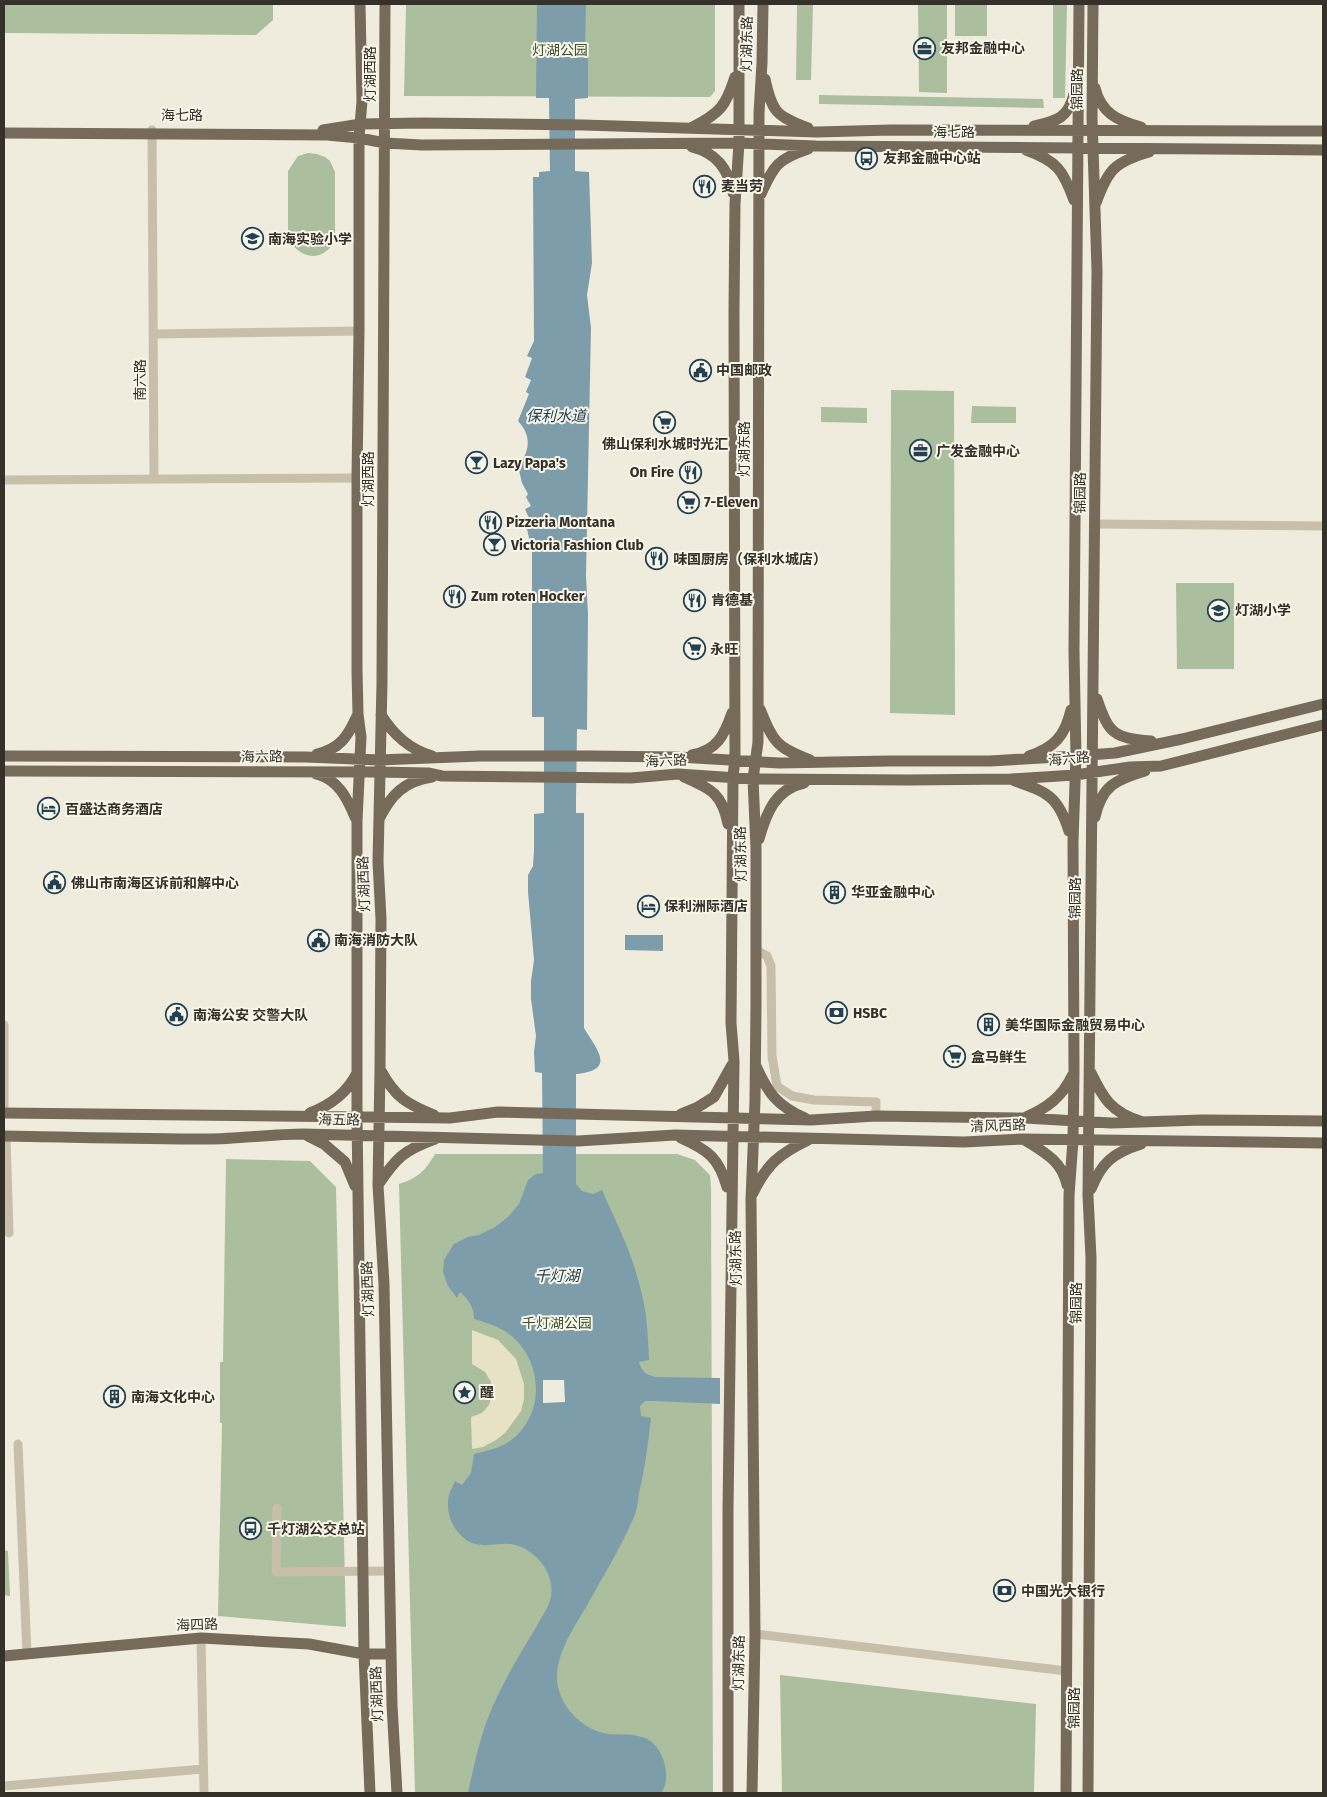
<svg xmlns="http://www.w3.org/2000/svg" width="1327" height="1797" font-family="'Fira Sans','Noto Sans SC',sans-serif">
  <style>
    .green { fill: #abbe9e }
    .plaza { fill: #e7e1c5 }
    .water { fill: #7e9dab }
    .pier { fill: #f0ecdd }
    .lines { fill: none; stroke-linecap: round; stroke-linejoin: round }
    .minor { stroke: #c7bfaa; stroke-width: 9 }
    .major { stroke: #766b5b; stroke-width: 11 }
    .labels { text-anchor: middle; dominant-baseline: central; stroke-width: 4; stroke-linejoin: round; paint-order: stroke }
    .street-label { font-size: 14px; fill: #353029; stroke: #f8f5e9 }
    .poi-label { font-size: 14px; font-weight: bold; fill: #353029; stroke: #f8f5e9; text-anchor: start }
    .park-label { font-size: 14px; fill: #3b512f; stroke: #f8f5e9 }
    .water-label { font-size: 15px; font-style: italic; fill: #224253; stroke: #f8f5e9 }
  </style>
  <rect width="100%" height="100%" fill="#f0ecdd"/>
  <path class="green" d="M4 4H273V20L256 35 4 33Z
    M406 4H715V91L710 97 404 96Z
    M797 4H813L811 80H796Z
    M918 4H947V93L919 92Z
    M955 4H987V36H955Z
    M1053 4H1067L1065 98H1053Z
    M819 95 1043 99 1044 108 819 104Z
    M308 153 317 154 325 157 330 161 335 172V239C332 244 330 249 325 252 311 262 294 251 288 238V171L298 156Z
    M891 390 954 391 955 715 890 713Z
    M972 406 1016 407V423H971Z
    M821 407 867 408V423L821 422Z
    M1176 583H1234V669H1177Z
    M435 1154H677L695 1160 710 1175 711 1188 713 1793H415L399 1184C418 1178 425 1171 435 1154Z
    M226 1159 310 1161 336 1187 346 1627 218 1616 222 1423H220V1362H223Z
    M4 1550 8 1551 10 1596 4 1595Z
    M780 1675 1036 1704 1034 1793H782Z"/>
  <path class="plaza" d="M472 1330 498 1340 516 1359 524 1384V1399L521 1411 505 1433 496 1440 483 1447 472 1449 471 1417 482 1413 489 1405 492 1394 491 1382 485 1372 472 1364Z"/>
  <path class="water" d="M537 4H586L585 51 588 52V98L575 99V171L589 172 592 263 587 295 591 328 586 576 588 614 587 730 577 729 576 802V813H584V1028C598 1051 616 1070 576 1074V1184L582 1191 593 1194 602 1190C616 1222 632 1253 640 1287 647 1311 648 1336 649 1360L639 1362C642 1372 646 1375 656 1377L720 1378V1404L654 1401H645L640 1406 641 1416 651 1418C648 1444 645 1469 639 1493 638 1502 637 1511 633 1519 621 1547 605 1573 590 1600 577 1624 556 1650 557 1680 559 1706 582 1730 608 1734 621 1735 632 1733 645 1738 663 1745 673 1777 661 1793H468C473 1770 478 1746 486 1723 498 1690 517 1659 535 1629 543 1613 554 1604 551 1584 548 1564 529 1546 510 1544 498 1543 487 1547 475 1544 456 1538 444 1515 449 1495 450 1491 453 1486 455 1481L462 1485 471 1473 474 1454C486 1451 500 1448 510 1441 548 1413 543 1354 503 1330 494 1325 484 1322 474 1319 474 1307 469 1300 460 1292L457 1298 448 1286 443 1272 444 1260 454 1244 468 1237 479 1235 495 1227 508 1217 519 1204 528 1180 536 1174 543 1173 542 1073 535 1072 534 1052 536 1036 531 999V981L534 960 528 892V875L533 866 534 851V814L544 813V717H532V551L527 529 533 527 525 509 531 506 526 497 528 494 522 483 518 466C530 451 532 436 518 421L529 394 526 392 531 380 525 377 532 358 527 356 534 341 533 177H539V172L550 171 549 98H536Z
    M625 935H663V951L625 950Z"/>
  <path class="pier" d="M543 1380H564L565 1402 543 1403Z"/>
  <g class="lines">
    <path class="minor" d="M152 130 154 479
      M154 334 359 331
      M4 480 357 478
      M1095 524 1323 526
      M756 950 767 956 771 966 772 1056 777 1086 792 1096 814 1100 876 1102V1116
      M4 1025V1113
      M6 1136 9 1233
      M18 1444 27 1654
      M277 1508 276 1572 389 1571
      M755 1634 1067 1671
      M201 1638 204 1793
      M4 1786 203 1769"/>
    <path class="major" d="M360 4 362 101 359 138V331L357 478V671L358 714 361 737 357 821V1116L364 1654 370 1793
      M385 4 382 683 378 862 381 919 380 1070 378 1185 384 1284 392 1705 397 1793
      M765 79C772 112 776 116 808 128
      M1095 88C1101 113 1118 121 1141 127
      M1034 126C1056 121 1068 119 1074 94
      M693 127C720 113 726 106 735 77
      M323 130 361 124 422 123 583 125 817 132 891 130 1323 131
      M4 133 327 135 359 138 385 143 422 145 739 143 816 146 1323 150
      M692 147C716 153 728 168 733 193
      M1026 150C1057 161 1063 170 1074 200
      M761 194C774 165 778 159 808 149
      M1096 203C1108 169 1115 162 1149 152
      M1097 699C1109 734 1114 738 1151 741
      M760 709C774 743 776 747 810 760
      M381 715C394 735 409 749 432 756
      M317 754C340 749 348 736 357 716
      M692 755C717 750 724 736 732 713
      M4 756 306 757 379 760 480 756H589L678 757 779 763 889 761H990L1076 756 1115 753 1182 739 1323 704
      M1029 756C1054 748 1065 736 1071 710
      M4 771 379 772 428 773 442 776 631 778 678 774 753 779 908 780 1011 779 1075 775 1130 767 1161 766 1323 725
      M316 774C338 779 347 798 355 817
      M684 777C711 789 722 793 728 824
      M1015 781C1047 792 1058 796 1069 831
      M1095 817C1102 785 1116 780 1145 771
      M379 819C391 795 404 781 432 777
      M759 839C766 814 775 789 804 783
      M756 1066C768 1093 777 1106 805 1118
      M381 1071C396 1098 407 1104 434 1115
      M1091 1073C1103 1098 1111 1112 1140 1121
      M4 1113 450 1118 498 1112 811 1120 876 1116 1025 1118 1111 1123 1202 1120 1323 1121
      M310 1113C331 1105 347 1093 357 1073
      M681 1114 698 1107 714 1097 732 1065
      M1026 1117C1047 1108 1062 1097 1072 1076
      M4 1136C71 1137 138 1139 206 1139 239 1139 271 1134 304 1134L578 1141 675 1135 964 1142 1023 1139 1323 1143
      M308 1136 324 1144 345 1162 355 1186
      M681 1138C708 1150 719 1158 727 1187
      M1025 1140C1044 1152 1062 1161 1067 1185
      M378 1185C396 1158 404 1150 435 1139
      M1091 1189C1102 1162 1113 1153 1141 1144
      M753 1193C767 1164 779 1154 808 1140
      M4 1656 201 1638 309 1644 364 1654H391
      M728 1793V1509L734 1061 731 1023 733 776 735 760 734 311 735 204 739 143V4
      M752 1793 755 1634 751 1199 755 1101 756 1005V848L753 779 758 742 759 113 762 63 763 4
      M1066 1793 1069 1195 1073 1140 1074 1072 1073 841 1076 756 1074 651 1079 4
      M1088 1793 1091 1258 1088 1196 1097 270 1092 118 1093 4"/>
  </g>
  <defs>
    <symbol id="office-ring" viewBox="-11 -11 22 22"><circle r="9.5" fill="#f8f5e9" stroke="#224253" stroke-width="1.5"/><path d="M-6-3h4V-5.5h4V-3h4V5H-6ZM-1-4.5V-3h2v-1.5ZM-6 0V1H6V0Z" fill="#224253"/></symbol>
    <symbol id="bus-ring" viewBox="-11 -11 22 22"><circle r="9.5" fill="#f8f5e9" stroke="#224253" stroke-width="1.5"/><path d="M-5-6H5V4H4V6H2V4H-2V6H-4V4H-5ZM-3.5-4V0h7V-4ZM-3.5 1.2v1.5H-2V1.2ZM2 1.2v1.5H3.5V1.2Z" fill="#224253"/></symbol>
    <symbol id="restaurant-ring" viewBox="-11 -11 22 22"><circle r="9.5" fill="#f8f5e9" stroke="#224253" stroke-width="1.5"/><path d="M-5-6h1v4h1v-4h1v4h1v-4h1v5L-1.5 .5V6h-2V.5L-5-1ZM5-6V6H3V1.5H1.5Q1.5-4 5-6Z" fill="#224253"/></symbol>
    <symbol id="school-ring" viewBox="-11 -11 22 22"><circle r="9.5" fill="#f8f5e9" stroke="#224253" stroke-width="1.5"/><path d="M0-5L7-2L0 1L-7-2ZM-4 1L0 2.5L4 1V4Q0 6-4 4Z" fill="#224253"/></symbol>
    <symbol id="civic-ring" viewBox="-11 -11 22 22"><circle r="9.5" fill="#f8f5e9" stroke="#224253" stroke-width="1.5"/><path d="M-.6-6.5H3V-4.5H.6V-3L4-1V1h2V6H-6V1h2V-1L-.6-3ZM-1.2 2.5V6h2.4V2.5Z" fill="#224253"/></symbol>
    <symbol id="supermarket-ring" viewBox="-11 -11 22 22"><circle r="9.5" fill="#f8f5e9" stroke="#224253" stroke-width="1.5"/><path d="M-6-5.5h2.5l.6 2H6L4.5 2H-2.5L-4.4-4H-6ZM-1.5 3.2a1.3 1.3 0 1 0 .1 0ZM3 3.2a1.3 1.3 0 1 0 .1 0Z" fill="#224253"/></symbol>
    <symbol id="bar-ring" viewBox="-11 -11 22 22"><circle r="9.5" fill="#f8f5e9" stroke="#224253" stroke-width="1.5"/><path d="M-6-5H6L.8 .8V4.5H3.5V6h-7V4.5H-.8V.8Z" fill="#224253"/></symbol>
    <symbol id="hotel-ring" viewBox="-11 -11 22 22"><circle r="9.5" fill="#f8f5e9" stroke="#224253" stroke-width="1.5"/><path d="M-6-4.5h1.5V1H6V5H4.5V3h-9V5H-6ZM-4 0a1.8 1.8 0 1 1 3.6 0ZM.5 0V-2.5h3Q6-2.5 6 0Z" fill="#224253"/></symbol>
    <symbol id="building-ring" viewBox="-11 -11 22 22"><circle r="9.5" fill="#f8f5e9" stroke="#224253" stroke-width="1.5"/><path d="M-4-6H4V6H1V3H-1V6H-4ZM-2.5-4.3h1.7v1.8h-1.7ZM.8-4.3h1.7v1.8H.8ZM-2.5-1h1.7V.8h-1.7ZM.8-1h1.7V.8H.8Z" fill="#224253"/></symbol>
    <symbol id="bank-ring" viewBox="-11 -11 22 22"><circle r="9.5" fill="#f8f5e9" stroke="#224253" stroke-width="1.5"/><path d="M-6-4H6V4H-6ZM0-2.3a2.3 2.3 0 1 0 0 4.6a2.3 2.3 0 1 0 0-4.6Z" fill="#224253"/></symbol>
    <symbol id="sight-ring" viewBox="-11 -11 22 22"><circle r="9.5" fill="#f8f5e9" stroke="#224253" stroke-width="1.5"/><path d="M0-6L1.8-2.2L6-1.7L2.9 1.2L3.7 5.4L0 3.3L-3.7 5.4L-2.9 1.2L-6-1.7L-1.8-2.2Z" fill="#224253"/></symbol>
  </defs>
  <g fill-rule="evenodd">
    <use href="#office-ring" x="912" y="36" width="25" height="25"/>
    <use href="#bus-ring" x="854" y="146" width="25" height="25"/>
    <use href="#restaurant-ring" x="692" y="174" width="25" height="25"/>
    <use href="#school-ring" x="240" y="226" width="25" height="25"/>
    <use href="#civic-ring" x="688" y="358" width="25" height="25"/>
    <use href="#supermarket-ring" x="652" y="410" width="25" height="25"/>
    <use href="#office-ring" x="908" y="438" width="25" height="25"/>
    <use href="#bar-ring" x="464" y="450" width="25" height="25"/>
    <use href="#restaurant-ring" x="678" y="460" width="25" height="25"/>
    <use href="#supermarket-ring" x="676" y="490" width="25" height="25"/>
    <use href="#restaurant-ring" x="478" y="510" width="25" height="25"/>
    <use href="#bar-ring" x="482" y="532" width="25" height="25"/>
    <use href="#restaurant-ring" x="644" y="546" width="25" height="25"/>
    <use href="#restaurant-ring" x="442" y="584" width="25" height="25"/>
    <use href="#restaurant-ring" x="682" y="588" width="25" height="25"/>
    <use href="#school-ring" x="1206" y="598" width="25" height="25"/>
    <use href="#supermarket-ring" x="682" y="636" width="25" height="25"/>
    <use href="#hotel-ring" x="36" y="796" width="25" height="25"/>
    <use href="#civic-ring" x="42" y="870" width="25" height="25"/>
    <use href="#building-ring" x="822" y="880" width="25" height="25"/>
    <use href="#hotel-ring" x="636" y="894" width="25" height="25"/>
    <use href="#civic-ring" x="306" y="928" width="25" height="25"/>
    <use href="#bank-ring" x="824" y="1000" width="25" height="25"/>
    <use href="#civic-ring" x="164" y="1002" width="25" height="25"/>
    <use href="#building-ring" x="976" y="1012" width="25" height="25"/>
    <use href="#supermarket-ring" x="942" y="1044" width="25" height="25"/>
    <use href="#sight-ring" x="452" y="1380" width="25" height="25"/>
    <use href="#building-ring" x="102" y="1384" width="25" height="25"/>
    <use href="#bus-ring" x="238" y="1516" width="25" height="25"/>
    <use href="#bank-ring" x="992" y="1578" width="25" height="25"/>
  </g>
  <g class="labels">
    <g class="street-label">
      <text transform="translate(747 44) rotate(-89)">灯湖东路</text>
      <text transform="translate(370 74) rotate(-90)">灯湖西路</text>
      <text transform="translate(1077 89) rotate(-90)">锦园路</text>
      <text x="182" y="115">海七路</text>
      <text x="954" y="132">海七路</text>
      <text transform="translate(140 380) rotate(-90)">南六路</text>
      <text transform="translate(744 449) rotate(-90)">灯湖东路</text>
      <text transform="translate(368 479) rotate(-90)">灯湖西路</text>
      <text transform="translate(1080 493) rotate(-90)">锦园路</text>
      <text transform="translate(262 757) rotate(-1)">海六路</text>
      <text transform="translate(1069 759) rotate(-5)">海六路</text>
      <text transform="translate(666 761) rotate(-3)">海六路</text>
      <text transform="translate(741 854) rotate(-91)">灯湖东路</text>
      <text transform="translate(364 884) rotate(-92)">灯湖西路</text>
      <text transform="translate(1075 898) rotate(-90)">锦园路</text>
      <text transform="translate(339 1120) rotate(1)">海五路</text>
      <text transform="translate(998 1126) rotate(-2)">清风西路</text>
      <text transform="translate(736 1258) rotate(-91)">灯湖东路</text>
      <text transform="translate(368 1289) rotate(-92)">灯湖西路</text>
      <text transform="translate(1076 1303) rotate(-90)">锦园路</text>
      <text transform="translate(197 1625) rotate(-2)">海四路</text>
      <text transform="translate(739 1663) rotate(-89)">灯湖东路</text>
      <text transform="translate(377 1694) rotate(-92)">灯湖西路</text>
      <text transform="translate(1074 1708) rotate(-90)">锦园路</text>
    </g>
    <g class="poi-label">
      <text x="941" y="48">友邦金融中心</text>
      <text x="883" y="158">友邦金融中心站</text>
      <text x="721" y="186">麦当劳</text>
      <text x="268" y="239">南海实验小学</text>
      <text x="716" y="370">中国邮政</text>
      <text x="665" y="444" text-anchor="middle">佛山保利水城时光汇</text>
      <text x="936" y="451">广发金融中心</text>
      <text x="493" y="463">Lazy Papa's</text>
      <text x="674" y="472" text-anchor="end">On Fire</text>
      <text x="704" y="502">7-Eleven</text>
      <text x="506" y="522">Pizzeria Montana</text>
      <text x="511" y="545">Victoria Fashion Club</text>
      <text x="673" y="559">味国厨房（保利水城店）</text>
      <text x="471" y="596">Zum roten Hocker</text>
      <text x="711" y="600">肯德基</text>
      <text x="1235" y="610">灯湖小学</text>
      <text x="710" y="649">永旺</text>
      <text x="65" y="809">百盛达商务酒店</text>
      <text x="71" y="883">佛山市南海区诉前和解中心</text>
      <text x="851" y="892">华亚金融中心</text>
      <text x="664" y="906">保利洲际酒店</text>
      <text x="334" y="940">南海消防大队</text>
      <text x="853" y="1013">HSBC</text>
      <text x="193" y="1015">南海公安 交警大队</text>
      <text x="1005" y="1025">美华国际金融贸易中心</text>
      <text x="971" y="1057">盒马鲜生</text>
      <text x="480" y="1392">醒</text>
      <text x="131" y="1397">南海文化中心</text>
      <text x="267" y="1529">千灯湖公交总站</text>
      <text x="1021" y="1591">中国光大银行</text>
    </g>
    <g class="park-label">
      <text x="560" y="50">灯湖公园</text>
      <text x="557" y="1323">千灯湖公园</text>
    </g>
    <g class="water-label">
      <text x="556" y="416">保利水道</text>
      <text x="557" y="1276">千灯湖</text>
    </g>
  </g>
  <rect width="1327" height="1797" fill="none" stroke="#353029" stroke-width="10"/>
</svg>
